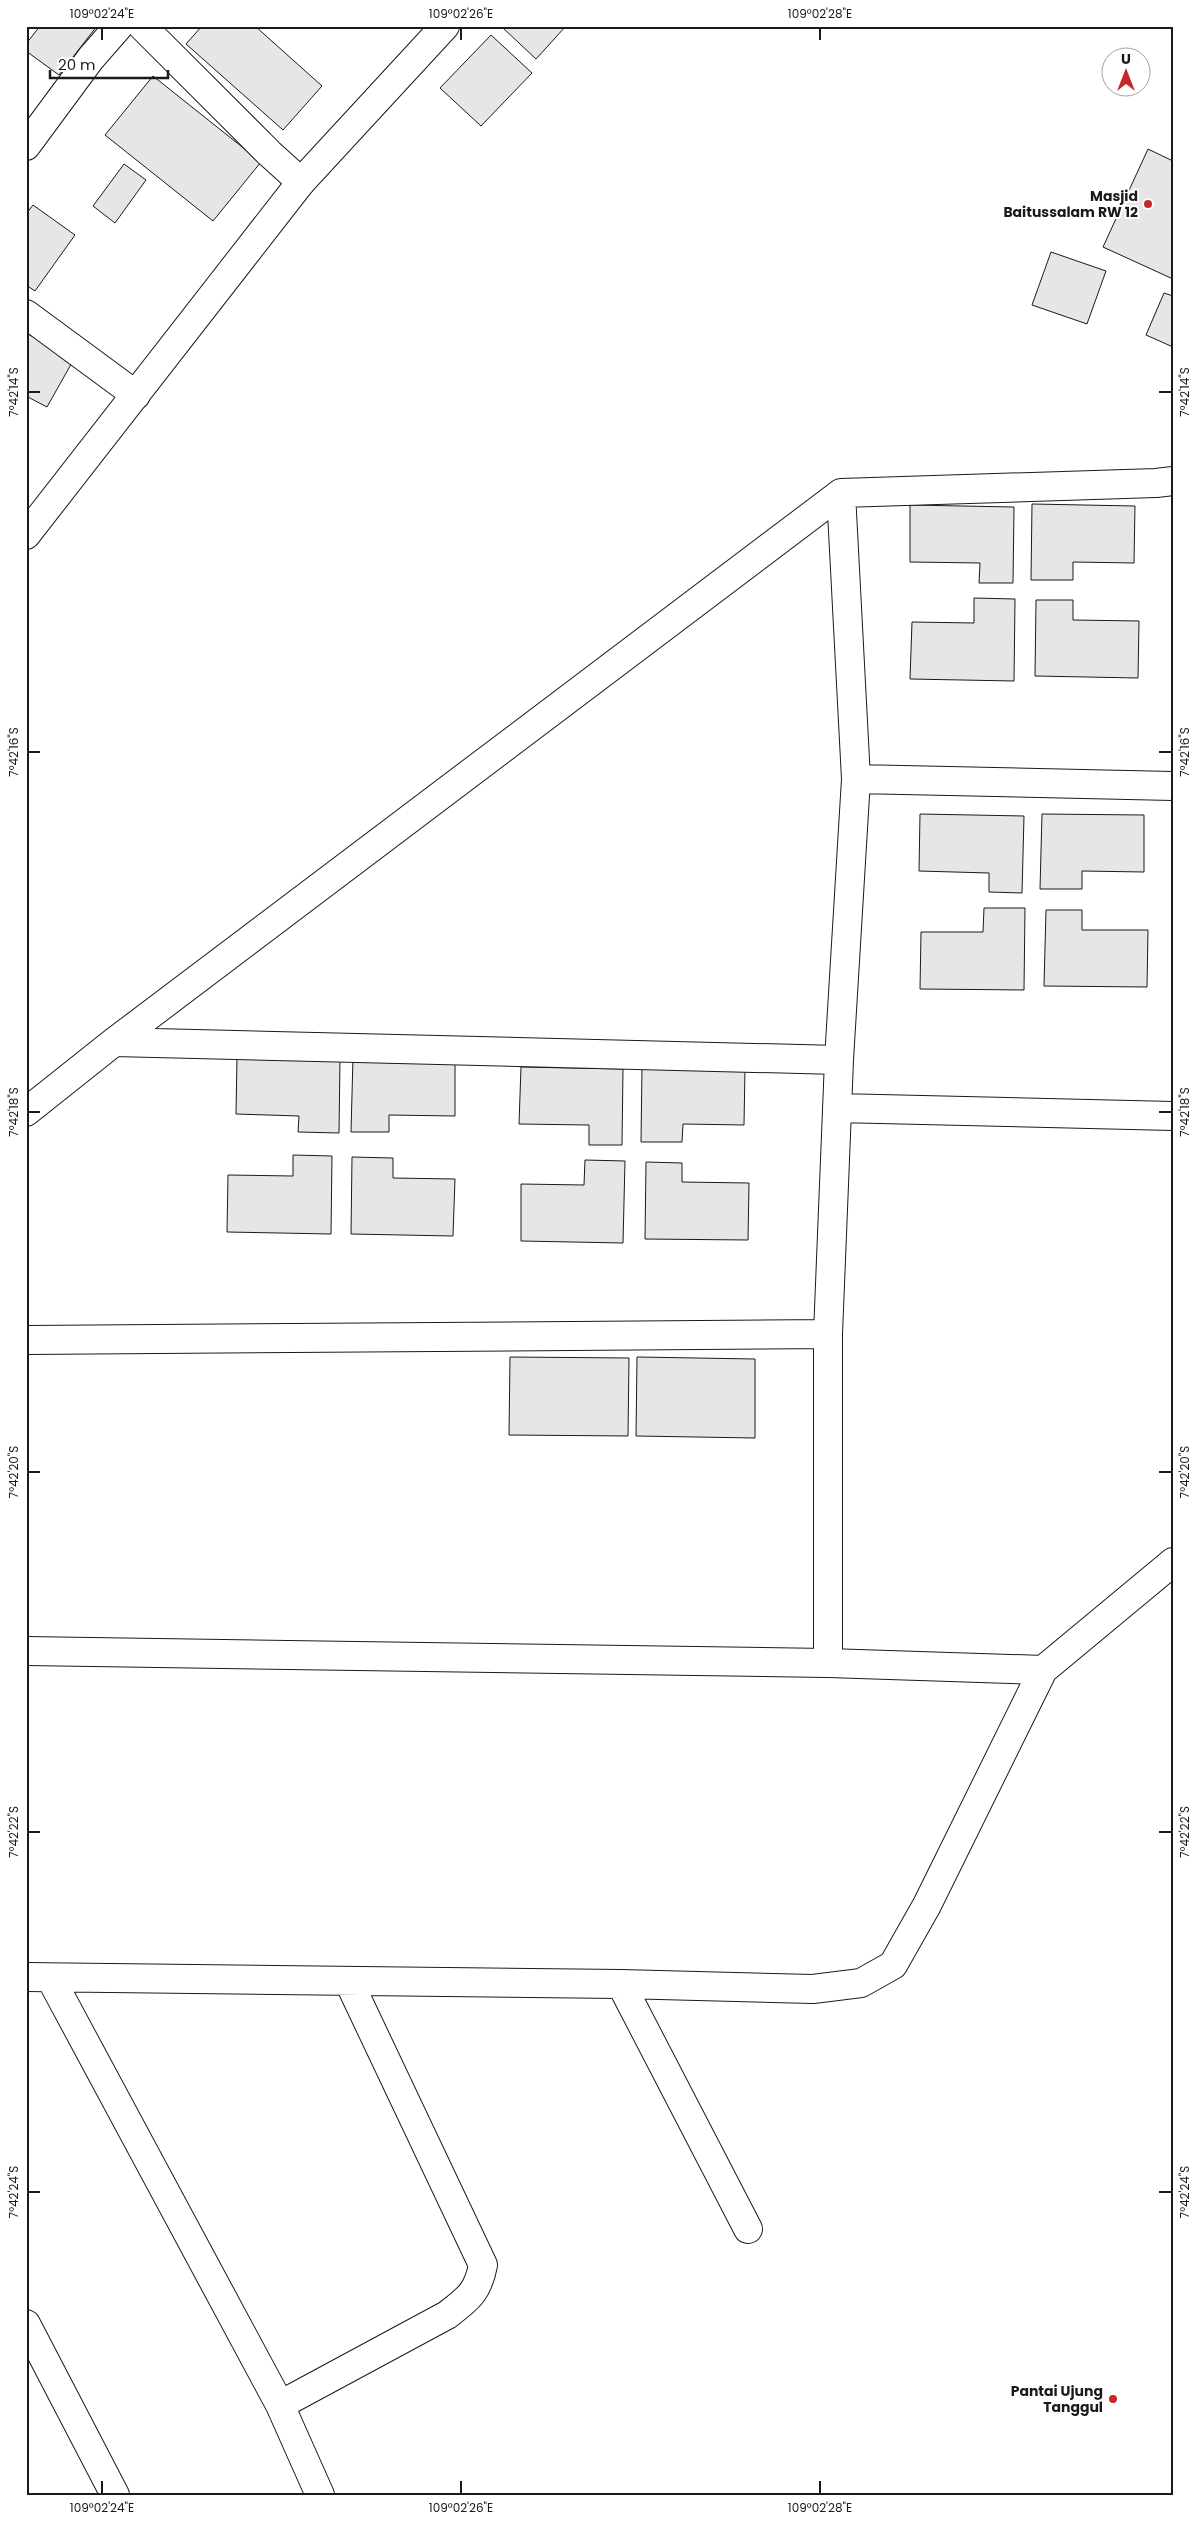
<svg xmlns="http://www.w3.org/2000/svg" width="1199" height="2521" font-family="Poppins,sans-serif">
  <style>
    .building { fill: #e6e6e6; stroke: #1a1a1a }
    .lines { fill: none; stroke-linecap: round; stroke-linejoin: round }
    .street-casing { stroke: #1a1a1a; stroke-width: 30 }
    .highway-casing { stroke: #1a1a1a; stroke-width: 30 }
    .street { stroke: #fff; stroke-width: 28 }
    .highway { stroke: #fff; stroke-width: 28 }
    .ticks { fill: none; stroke: #1a1a1a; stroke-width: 2 }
    .poi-dot { fill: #c62828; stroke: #fff; stroke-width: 2 }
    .labels { text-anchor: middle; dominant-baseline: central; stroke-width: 4; stroke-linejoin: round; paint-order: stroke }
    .poi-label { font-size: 14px; font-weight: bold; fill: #1a1a1a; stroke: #fff; text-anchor: end }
    .neatline { fill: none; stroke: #1a1a1a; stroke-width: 2 }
    .ticks-label { font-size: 12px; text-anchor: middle; fill: #1a1a1a }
  </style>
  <rect width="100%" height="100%" fill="#fff"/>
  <path class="building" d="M40 26H97L59 75 26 51V44Z
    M202 26H255L322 86 283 130 186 44Z
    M504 26H566L536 59 503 28Z
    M491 35 532 73 481 126 440 88Z
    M153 76 261 162 213 221 105 135Z
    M1148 149 1173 161V279L1103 247Z
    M124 164 146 180 115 223 93 206Z
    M33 205 75 235 35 291 26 285V214Z
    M1051 252 1106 271 1087 324 1032 305Z
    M1164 293 1173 296V347L1146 335Z
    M26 333 74 359 47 407 26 396Z
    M1032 504 1135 506 1134 563 1073 562V580H1031Z
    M910 505 1014 507 1013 583H979L980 563 910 562Z
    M974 598 1015 599 1014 681 910 679 912 622 974 623Z
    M1036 600H1073V620L1139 621 1138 678 1035 676Z
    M920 814 1024 816 1022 893 989 892V873L919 871Z
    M1042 814 1144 815V872L1082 871V889H1040Z
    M984 908H1025L1024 990 920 989 921 932H983Z
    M1046 910H1082V930H1148L1147 987 1044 986Z
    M237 1057 340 1059 339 1133 298 1132 299 1116 236 1114Z
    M353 1057 455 1059V1116L389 1115V1132H351Z
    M642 1066 745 1068 744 1125 683 1124 682 1142H641Z
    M521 1067 623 1069 622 1145H589V1125L519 1124Z
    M293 1155 332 1156 331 1234 227 1232 228 1175 293 1176Z
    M352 1157 393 1158V1178L455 1179 453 1236 351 1234Z
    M585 1160 625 1161 623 1243 521 1241V1184L584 1185Z
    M646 1162 682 1163V1182L749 1183 748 1240 645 1239Z
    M510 1357 629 1358 628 1436 509 1435Z
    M637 1357 755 1359V1438L636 1436Z"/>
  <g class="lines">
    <defs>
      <path id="street" d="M142 26 269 153 301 182
        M26 146 91 58 119 26
        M26 314 136 395
        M856 779 1173 786
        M114 1042 839 1060
        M837 1108 1173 1116
        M26 1112 114 1042 841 493 1156 483 1173 481
        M828 1334V1663
        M26 1340 828 1334 839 1060 856 779 841 493
        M26 1651 828 1663 1043 1670
        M26 1977 621 1984 813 1989 861 1983 893 1965 927 1905 1043 1670 1173 1562
        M51 1979 280 2405 447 2315C468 2299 478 2292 483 2265L349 1982
        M621 1984 748 2229
        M26 2324 115 2495
        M280 2405 320 2495"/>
      <path id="highway" d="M26 535 301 182 445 26"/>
    </defs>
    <use href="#street" class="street-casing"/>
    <use href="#highway" class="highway-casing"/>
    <use href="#street" class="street"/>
    <use href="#highway" class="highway"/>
  </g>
  <path class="ticks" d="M102 28V40M461 28V40M820 28V40M28 392H40M1159 392H1172M28 752H40M1159 752H1172M28 1112H40M1159 1112H1172M28 1472H40M1159 1472H1172M28 1832H40M1159 1832H1172M28 2192H40M1159 2192H1172M102 2481V2494M461 2481V2494M820 2481V2494"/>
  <g class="poi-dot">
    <circle cx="1148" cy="204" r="5"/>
    <circle cx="1113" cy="2399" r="5"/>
  </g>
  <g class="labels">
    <g class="poi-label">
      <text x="1138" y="196">Masjid<tspan x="1138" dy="16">Baitussalam RW 12</tspan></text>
      <text x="1103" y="2391">Pantai Ujung<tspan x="1103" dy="16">Tanggul</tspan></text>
    </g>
  </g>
  <rect width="1199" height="2521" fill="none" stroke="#ffffff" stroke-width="55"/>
  <g transform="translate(1126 72)"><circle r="24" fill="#ffffff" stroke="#a3a3a3"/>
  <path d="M0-4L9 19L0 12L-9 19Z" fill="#c62828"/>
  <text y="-8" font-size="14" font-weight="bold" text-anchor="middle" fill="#1a1a1a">U</text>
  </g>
  <path d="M50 70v8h118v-8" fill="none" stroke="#1a1a1a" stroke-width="2.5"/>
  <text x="58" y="70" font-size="15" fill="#1a1a1a" stroke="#ffffff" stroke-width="4" paint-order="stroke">20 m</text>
  <rect x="28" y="28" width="1144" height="2466" class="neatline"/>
  <g class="ticks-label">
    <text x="102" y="18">109°02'24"E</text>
    <text x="461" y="18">109°02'26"E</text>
    <text x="820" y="18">109°02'28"E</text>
    <text transform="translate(14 392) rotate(-90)" y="4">7°42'14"S</text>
    <text transform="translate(1185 392) rotate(-90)" y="4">7°42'14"S</text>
    <text transform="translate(14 752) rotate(-90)" y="4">7°42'16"S</text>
    <text transform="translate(1185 752) rotate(-90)" y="4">7°42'16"S</text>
    <text transform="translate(14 1112) rotate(-90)" y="4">7°42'18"S</text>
    <text transform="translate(1185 1112) rotate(-90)" y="4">7°42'18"S</text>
    <text transform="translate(14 1472) rotate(-90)" y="4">7°42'20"S</text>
    <text transform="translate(1185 1472) rotate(-90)" y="4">7°42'20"S</text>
    <text transform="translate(14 1832) rotate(-90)" y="4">7°42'22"S</text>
    <text transform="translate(1185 1832) rotate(-90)" y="4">7°42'22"S</text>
    <text transform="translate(14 2192) rotate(-90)" y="4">7°42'24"S</text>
    <text transform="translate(1185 2192) rotate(-90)" y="4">7°42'24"S</text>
    <text x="102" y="2512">109°02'24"E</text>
    <text x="461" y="2512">109°02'26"E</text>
    <text x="820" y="2512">109°02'28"E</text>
  </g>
</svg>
